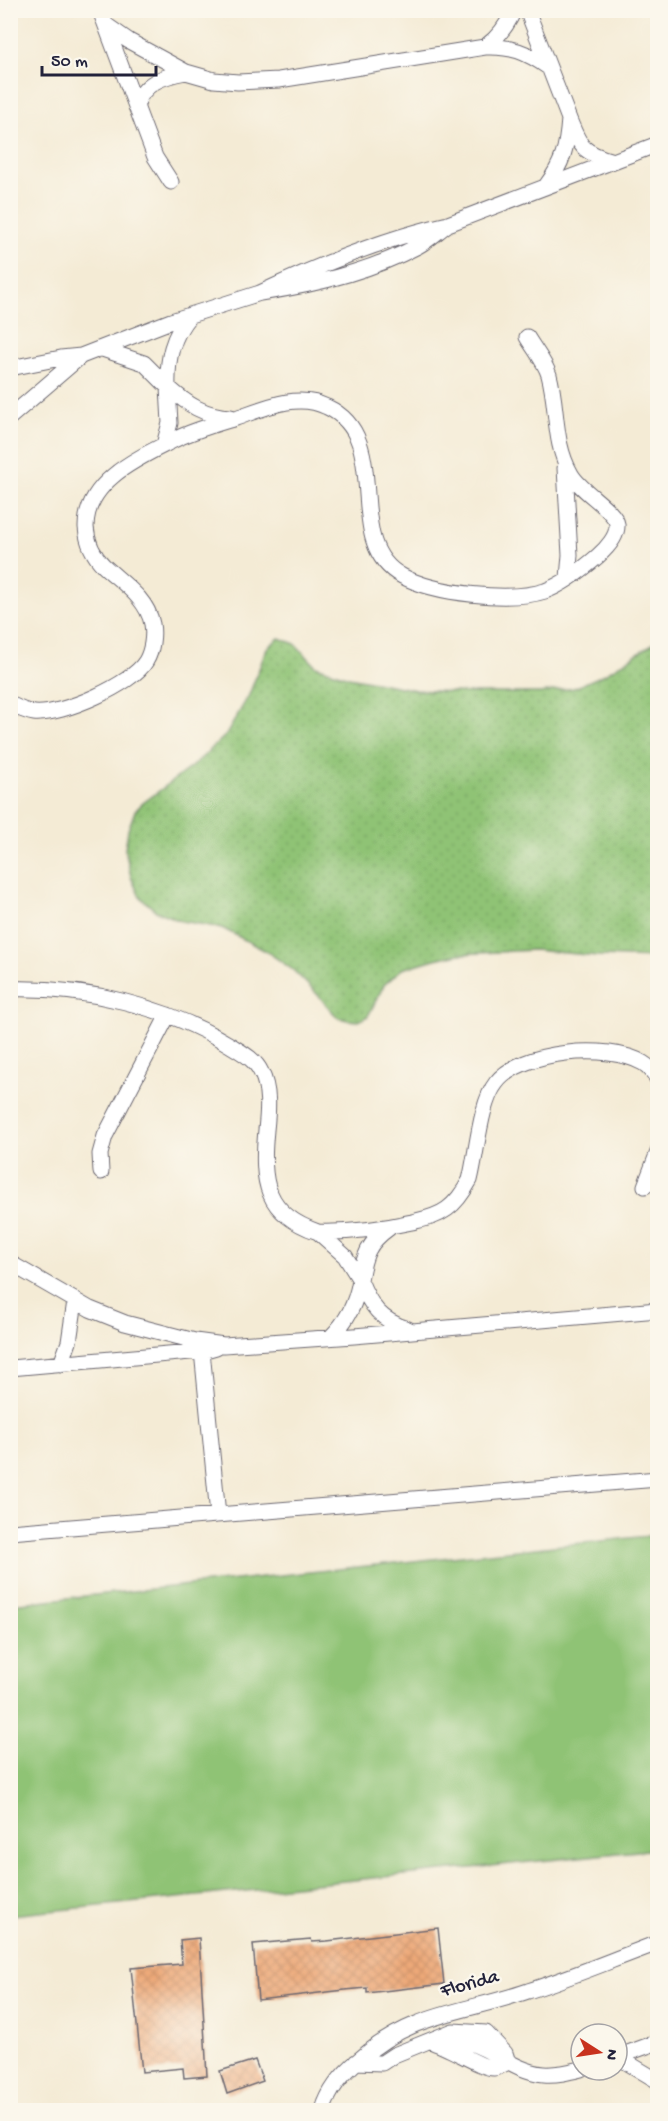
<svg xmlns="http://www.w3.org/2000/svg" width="668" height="2121" font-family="'Gochi Hand',sans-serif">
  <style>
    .grass { fill: url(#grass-dots); stroke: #587258; stroke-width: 1.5 }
    .pitch { fill: #8fc375; stroke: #587258; stroke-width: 1.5 }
    .building { fill: url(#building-cross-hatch) }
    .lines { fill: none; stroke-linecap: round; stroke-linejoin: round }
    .minor-casing { stroke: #6c6871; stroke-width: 17 }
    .minor { stroke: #fff; stroke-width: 15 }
    .labels { text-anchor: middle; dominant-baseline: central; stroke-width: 5; stroke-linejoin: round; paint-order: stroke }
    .street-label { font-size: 20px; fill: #22223b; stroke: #fbf7ec }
  </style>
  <defs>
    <pattern id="grass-dots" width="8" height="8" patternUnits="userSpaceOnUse" patternTransform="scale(1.5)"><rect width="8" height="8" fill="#8fc375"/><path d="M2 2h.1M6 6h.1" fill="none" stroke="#7ba766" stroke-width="1.8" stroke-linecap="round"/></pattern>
    <pattern id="building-cross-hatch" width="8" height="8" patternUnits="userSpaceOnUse" patternTransform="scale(1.5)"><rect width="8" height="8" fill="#eda978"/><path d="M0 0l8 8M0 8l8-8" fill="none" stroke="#cb9169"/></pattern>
  </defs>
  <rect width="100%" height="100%" fill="#fbf7ec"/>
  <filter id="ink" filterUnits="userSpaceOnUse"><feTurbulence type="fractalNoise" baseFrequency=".0167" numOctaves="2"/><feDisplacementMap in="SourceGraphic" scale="12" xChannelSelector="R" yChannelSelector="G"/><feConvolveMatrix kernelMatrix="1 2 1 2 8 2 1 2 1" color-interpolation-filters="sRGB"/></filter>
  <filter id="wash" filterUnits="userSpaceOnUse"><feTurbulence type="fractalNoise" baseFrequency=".008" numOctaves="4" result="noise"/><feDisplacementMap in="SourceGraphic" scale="24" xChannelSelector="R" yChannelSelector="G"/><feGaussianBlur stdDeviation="1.35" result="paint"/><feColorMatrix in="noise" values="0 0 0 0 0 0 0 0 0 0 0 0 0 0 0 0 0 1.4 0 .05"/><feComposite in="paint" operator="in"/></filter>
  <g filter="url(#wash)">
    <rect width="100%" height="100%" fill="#f4ebd5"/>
    <path class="grass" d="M279 638 295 644 316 666 349 677 416 690 472 693H540L574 688 605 674 657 641V958L598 956 534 950 460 954 435 959 402 969 384 985 368 1016 359 1021 347 1020 337 1017 318 995 293 970 266 951 222 928 181 921 156 911 140 897 131 877 125 849 128 830 135 811 143 803 195 764 226 735 249 695 267 648Z"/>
    <path class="pitch" d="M657 1535V1849L11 1915V1604Z"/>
    <g id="blocks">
      <path class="building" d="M438 1928 444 1984 367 1993V1988L345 1990 258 2000 253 1944 311 1939 312 1942 327 1941Z
        M199 1938 207 2076 184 2078 183 2068 142 2072 131 1968 182 1964 180 1940Z
        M255 2060 263 2081 227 2094 220 2071Z"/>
    </g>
  </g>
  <g filter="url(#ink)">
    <use href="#blocks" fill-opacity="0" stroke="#6c6871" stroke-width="1.5"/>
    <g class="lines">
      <defs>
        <path id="minor" d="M100 10 155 157 171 182
          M514 10C507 26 499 37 485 47 512 46 526 52 548 67
          M527 10 569 119
          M106 25 129 41 186 72C163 76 142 83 136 107
          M186 72 214 80 238 82 279 80 485 47
          M546 186C563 163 567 148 569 119 580 147 583 153 613 161
          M448 224C438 231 429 240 418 246 369 272 314 285 260 293 321 264 382 239 448 224L658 144
          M102 349 144 363 168 387C167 359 172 336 190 315
          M10 368 61 358 81 356
          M10 417 81 356 171 321 260 293
          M164 445 170 423 168 387C187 404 204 416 231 417
          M565 468 570 555 568 578
          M10 704C18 708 26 712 34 713 61 716 133 684 146 661 152 651 154 635 152 624 147 598 122 583 104 566 94 556 87 542 86 527 86 482 136 459 170 442 191 431 213 425 236 418 264 408 298 392 327 407 396 439 339 542 402 576 435 594 510 602 545 591 564 584 583 569 598 556 606 549 618 536 617 524 615 510 580 491 571 474 553 443 558 408 549 375 545 362 534 349 527 337
          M10 989C85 987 166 1006 230 1045 241 1052 255 1059 261 1072 270 1089 268 1111 266 1130 261 1182 265 1214 318 1232
          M101 1172 100 1154 105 1136 168 1015
          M645 1186 658 1152
          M389 1228C368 1243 364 1255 360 1280L345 1256 318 1232C351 1233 380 1229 412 1222 424 1219 436 1217 447 1209 457 1202 464 1191 470 1180 477 1153 480 1103 496 1083 520 1050 609 1043 643 1063 650 1067 654 1073 658 1080
          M10 1263 90 1309 125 1323 195 1341 224 1345 354 1336 658 1310
          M330 1338C347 1321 356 1304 360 1280 370 1306 381 1321 408 1329
          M197 1343 202 1351 218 1515
          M61 1364 69 1342 75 1301
          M10 1368 202 1351 216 1347
          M10 1532 658 1479
          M448 2040C484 2038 509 2071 544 2074 557 2075 569 2072 581 2069
          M435 2043C449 2047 484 2069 494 2068 498 2068 504 2064 508 2062
          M617 2057 658 2042
          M618 2057 658 2081
          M356 2062 382 2063 394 2055 453 2031 486 2033 505 2053 508 2062
          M323 2110C329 2089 343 2073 360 2059 413 2012 465 2013 528 1991 572 1977 614 1959 658 1943"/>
      </defs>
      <use href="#minor" class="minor-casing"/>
      <use href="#minor" class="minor"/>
    </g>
  </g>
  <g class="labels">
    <g class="street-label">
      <text transform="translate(470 1985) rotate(-15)">Florida</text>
    </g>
  </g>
  <rect width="668" height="2121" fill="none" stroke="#fbf7ec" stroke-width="36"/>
  <g transform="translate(599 2052) rotate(102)"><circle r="28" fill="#fbf7ec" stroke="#a4a2a5" stroke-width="1.5"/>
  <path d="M0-4.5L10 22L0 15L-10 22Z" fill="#c8321e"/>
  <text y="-9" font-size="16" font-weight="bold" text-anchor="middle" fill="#22223b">N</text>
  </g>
  <path d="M42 66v9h114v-9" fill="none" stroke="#22223b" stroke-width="3"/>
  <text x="51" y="66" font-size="18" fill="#22223b" stroke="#fbf7ec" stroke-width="4.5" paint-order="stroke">50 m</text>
</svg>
